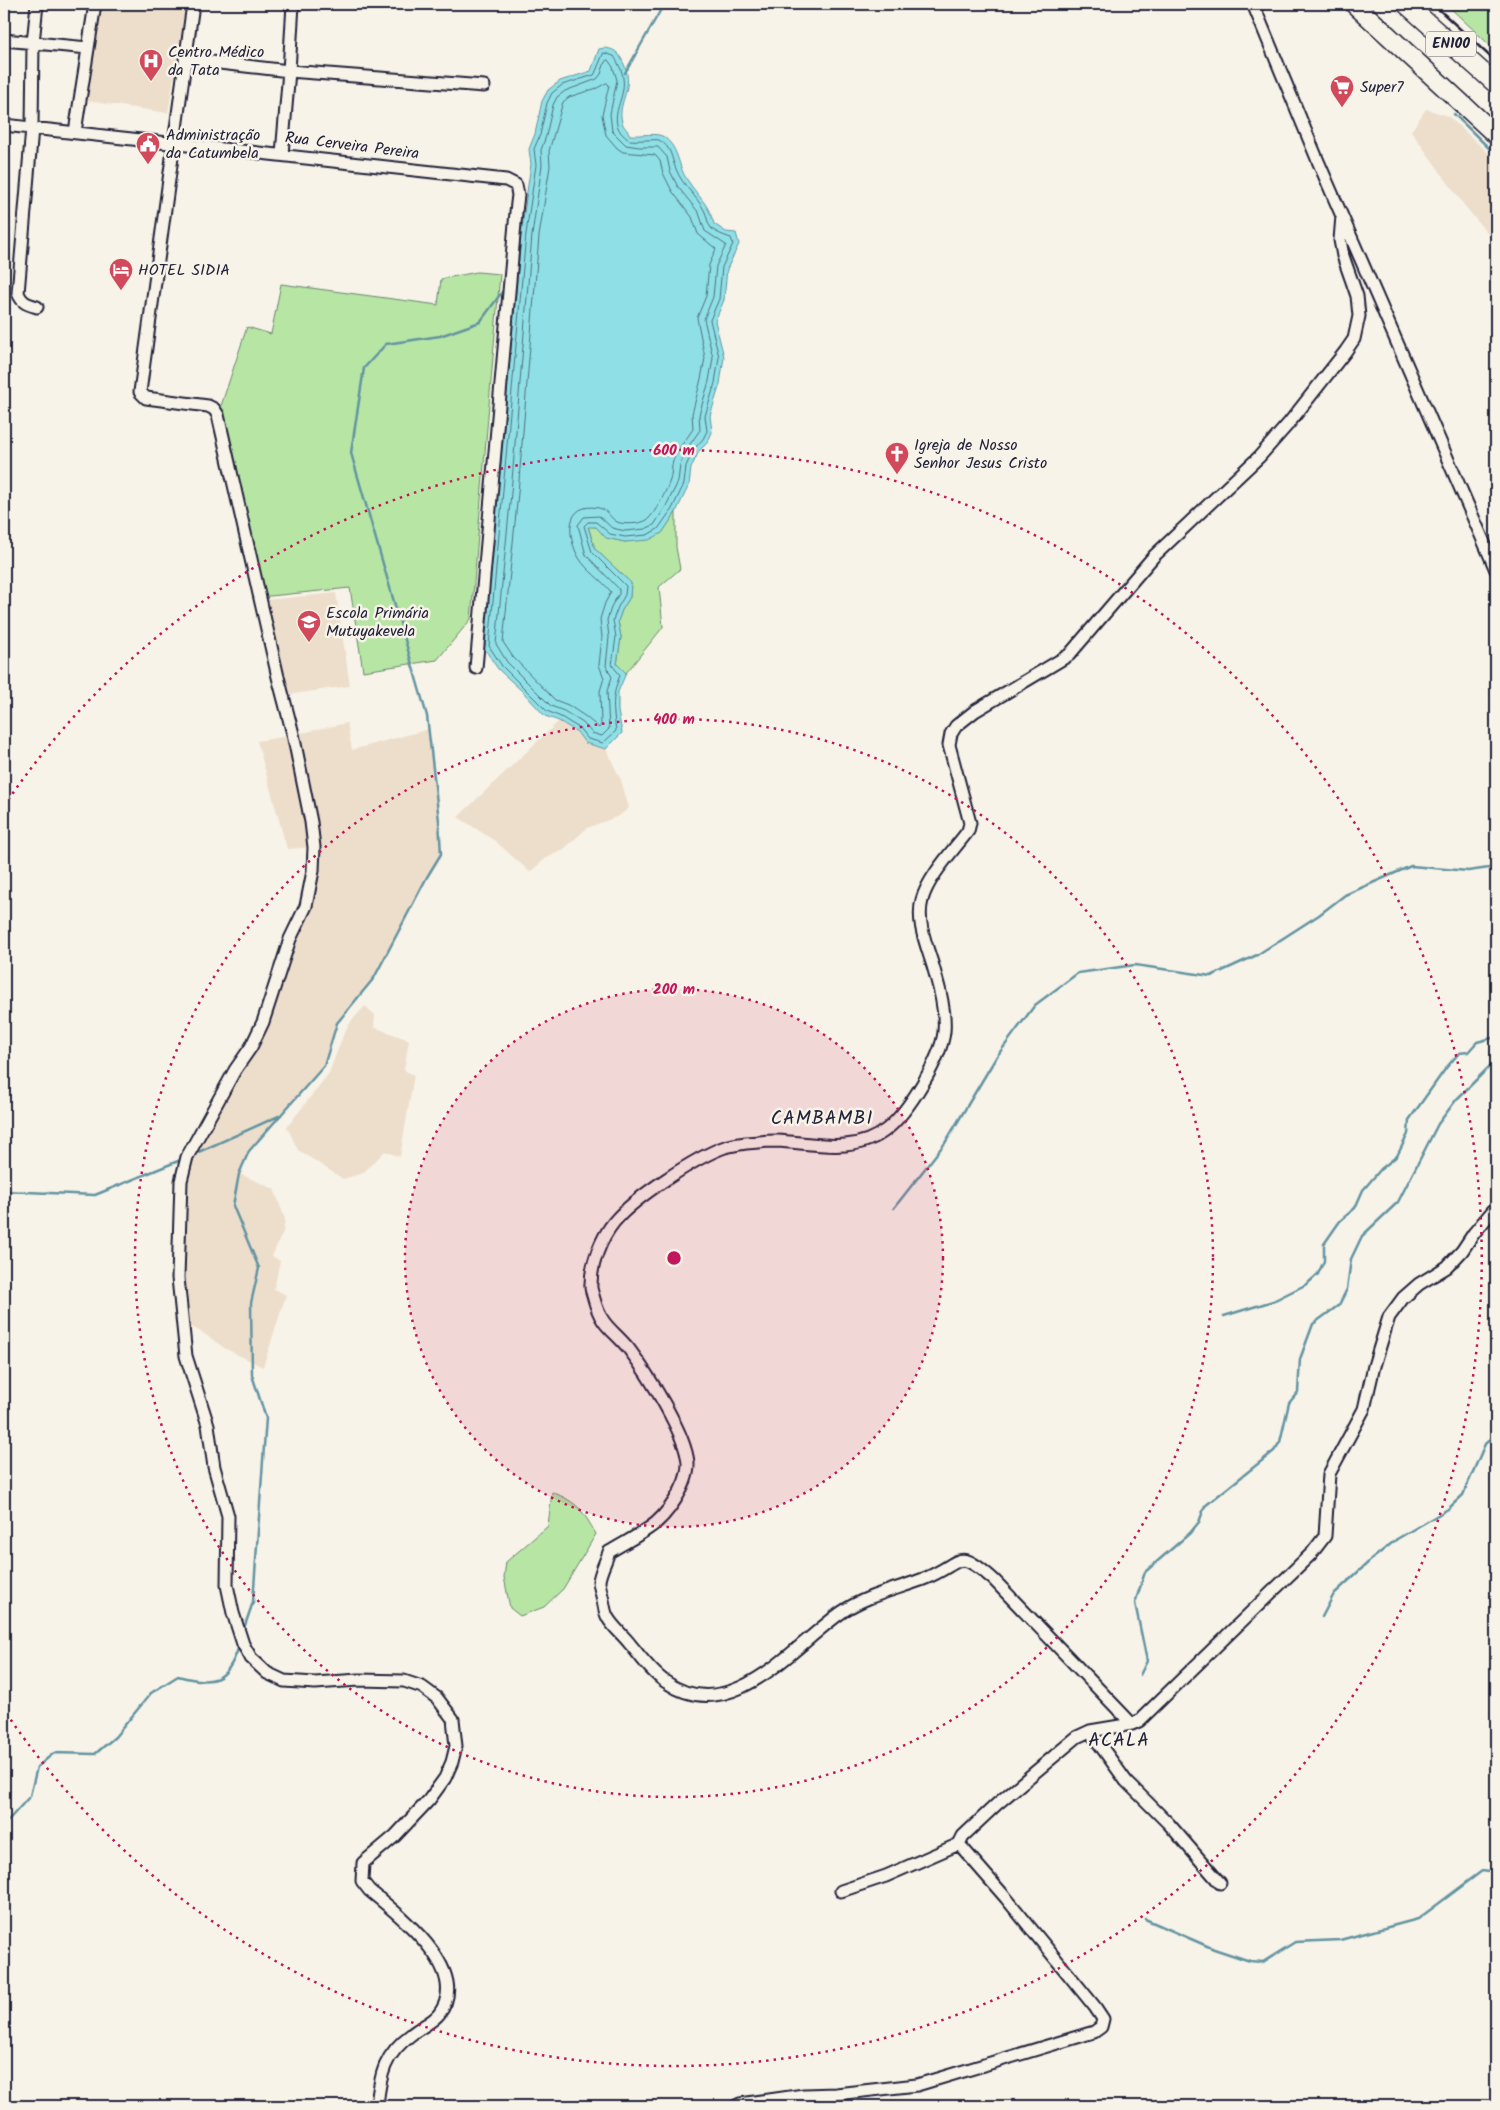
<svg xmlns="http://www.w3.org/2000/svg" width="1500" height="2110" font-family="Kalam,sans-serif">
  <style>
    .built { fill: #eddecb }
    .green { fill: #b6e5a4; stroke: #6c8470 }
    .water { fill: #8fe0e6; stroke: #6394a2 }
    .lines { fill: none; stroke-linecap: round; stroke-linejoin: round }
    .shore { stroke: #4e6e7f; stroke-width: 1 }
    .stream { stroke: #6394a2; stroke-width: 2.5 }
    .minor-casing { stroke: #22223b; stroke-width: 15 }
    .highway-casing { stroke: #22223b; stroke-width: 21 }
    .minor { stroke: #f7f3e8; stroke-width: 11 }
    .highway { stroke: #f7f3e8; stroke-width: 18 }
    .rail { stroke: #22223b; stroke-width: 2.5 }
    .ring { fill: none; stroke: #c2185b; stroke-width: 2.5; stroke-dasharray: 2.5 5 }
    .labels { text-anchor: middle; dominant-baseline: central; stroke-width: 5; stroke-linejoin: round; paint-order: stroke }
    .shield { fill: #f7f3e8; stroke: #62616f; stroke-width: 1 }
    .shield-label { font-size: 15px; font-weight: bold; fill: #22223b }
    .poi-label { font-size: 16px; fill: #22223b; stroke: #f7f3e8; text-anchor: start }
    .street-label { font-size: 16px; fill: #22223b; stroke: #f7f3e8 }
    .quarter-label { font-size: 19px; letter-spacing: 1px; fill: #22223b; stroke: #f7f3e8 }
    .centre { fill: #c2185b; stroke: #f7f3e8; stroke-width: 2.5 }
    .ring-label { font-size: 15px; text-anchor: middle; font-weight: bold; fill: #c2185b; stroke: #f7f3e8; stroke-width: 5; stroke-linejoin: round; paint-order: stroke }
  </style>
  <rect width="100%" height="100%" fill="#f7f3e8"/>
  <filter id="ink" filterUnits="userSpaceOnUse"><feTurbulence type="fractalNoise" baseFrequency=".02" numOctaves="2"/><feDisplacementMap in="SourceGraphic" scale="10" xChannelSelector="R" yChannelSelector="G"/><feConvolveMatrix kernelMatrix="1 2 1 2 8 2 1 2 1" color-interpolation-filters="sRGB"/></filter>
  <g filter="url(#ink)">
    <path class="built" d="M101 4H186L168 113 87 101Z
      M1426 109 1448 116 1496 160V244L1464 205 1411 131Z
      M336 593 350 686 285 695 266 600Z
      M559 721 577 733 585 743 606 749 621 780 629 808 619 816 587 828 564 849 545 859 530 872 495 841 458 817Z
      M347 723 352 750 429 729 441 854 427 877 374 978 337 1023 324 1066 249 1151 240 1174 274 1189 285 1219 283 1232 272 1256 280 1261 274 1289 286 1295 263 1367 226 1349 203 1333 184 1323 181 1181 251 1047 306 906 314 847 287 849 257 741 288 736Z
      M365 1006 375 1015 374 1027 409 1040 404 1070 414 1075 400 1157 385 1151 363 1173 343 1179 298 1150 287 1127 329 1073 344 1033 352 1020Z"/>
    <path class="green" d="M1446 4H1496V51Z
      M477 272 500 274 471 619 437 660 363 671 350 588 260 597 218 415 247 327 271 334 281 284 438 305 441 279Z
      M676 512V547L680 569 659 587 663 627 626 673 617 665 621 637 618 621 622 610 630 597 631 583 595 549 588 526 596 527 607 538 625 542 662 533Z
      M552 1492C579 1503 582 1510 596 1534L563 1589 544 1607 520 1616 510 1608 504 1577 506 1562 548 1526Z"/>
    <path class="water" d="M604 48C614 49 617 51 622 60 637 88 616 101 622 122 623 127 628 130 630 135 641 136 657 132 664 137 680 149 677 166 688 181 700 199 708 203 714 224L726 232 736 233 739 244 727 269 724 300 715 321 724 357 720 384 710 416 712 432 708 442 699 451 691 468 689 485 676 512 662 533 649 540 625 542 606 538 596 527H588L595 549 631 583 630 597 622 610 618 621 621 637 617 664 626 673 618 692V711L622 733 606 749 585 743 577 732 559 721 545 716 522 691 498 669 484 648 521 234 531 164 529 149 535 134 542 101 548 90 560 81 591 71 599 49Z"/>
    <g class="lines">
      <path class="shore" d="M604 53 614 56C618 63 622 70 623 78 627 101 602 121 629 140 636 141 656 139 659 140 672 147 671 158 676 169 682 185 696 195 704 210 707 215 707 223 711 228 716 233 725 236 731 238L733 244 722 267 719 299 710 320 719 357 715 383 705 416 707 431 703 439 694 449 686 466 684 484 672 509 658 529 647 535 625 537 610 534 596 522H588L584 526 592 552 626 586 625 595 618 607 613 620 616 637 612 665 620 675C611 699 613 706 616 731L603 743 588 739 579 728 561 717 547 711 502 666 489 646 526 234 536 165 534 149 540 135 547 103 552 93 562 85 594 75Z
        M608 60 613 67 617 80 610 114 612 131 626 145 639 147H658L667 157 670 171 678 187 699 213 705 231 726 245 716 266 713 297 704 319 713 358 709 381 699 415 700 430 688 447 680 465 678 482 666 506 654 525 645 529 625 531 612 528 599 516 584 517 578 525 586 555 619 589V594L612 605 607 620 609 637 606 666 612 677 607 691 609 729 602 736 592 733 583 723 564 711 551 706 507 662 496 644 511 493 532 235 542 165 541 150 546 136 553 105 557 97 565 91 597 79 601 74 605 62Z
        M607 83 609 85 602 115 606 135 617 148 623 152 655 155 660 161 663 173 672 191 692 217 698 234 716 249 709 265 706 296 697 318 705 358 701 379 692 414 693 429C686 440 678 448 673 461 671 467 672 474 670 480 667 490 655 514 647 520 641 524 624 525 617 522 610 518 608 510 599 508 564 501 567 538 579 558 587 571 602 580 611 592L605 603 600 619 602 637 599 665 604 678 600 691 601 725 599 728 586 717 568 705 555 700 513 657 503 642 518 493 539 236 550 166 549 151 563 102 569 97 597 88Z"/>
      <path class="stream" d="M625 73 664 4
        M1454 114 1496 155
        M194 1154 281 1115
        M4 1191 95 1195 183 1159
        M894 1208 945 1143 997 1056 1035 1005 1078 973 1135 965 1211 976 1257 955 1319 915 1345 895 1411 866 1468 871 1489 868 1496 865
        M1224 1316 1273 1301 1307 1284 1318 1274 1324 1261V1244L1340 1221 1355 1208 1363 1190 1381 1169 1397 1156 1408 1134 1409 1120 1446 1068 1459 1053 1468 1052 1477 1042 1496 1037
        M1322 1617 1334 1594 1372 1559 1397 1539 1448 1509 1463 1495 1485 1444 1496 1434
        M243 1631 253 1602 266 1418 252 1375 251 1303 259 1268 233 1206 239 1174 249 1151 324 1066 337 1023 374 978 427 877 441 854 439 821 427 716 351 453 364 368 386 344 440 336 480 322 505 288
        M1140 1675 1147 1661 1135 1603 1145 1572 1190 1533 1199 1522 1205 1506 1274 1451 1280 1442 1289 1403 1298 1392 1300 1359 1313 1324 1339 1305 1347 1289 1351 1259 1362 1236 1398 1202 1438 1124 1456 1100 1496 1060V1057
        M4 1825 30 1796 37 1767 54 1753 95 1754 115 1737 151 1693 178 1676C214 1685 227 1683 239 1646
        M1145 1919 1214 1949 1250 1961 1263 1962 1295 1942 1340 1940 1418 1919 1482 1871 1496 1873"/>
      <defs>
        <path id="minor" d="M193 4 140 392 146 398 208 406 214 409 218 415 278 677 293 734 311 822 314 847 313 871 306 906 290 939 263 1022 251 1047 235 1070 187 1157 181 1181 178 1278 186 1356 208 1425 214 1467 228 1516 227 1585 233 1613 243 1644 251 1658 267 1673 284 1681 315 1683 359 1680 404 1681 422 1687 437 1698 453 1719 456 1746 452 1762 445 1778 429 1800 395 1836 363 1863 362 1881 369 1890C397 1914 473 1970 439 2014 432 2023 420 2027 412 2034 384 2054 380 2075 377 2106
          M1253 4 1318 161 1496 570
          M4 40 88 48
          M185 59 289 71 484 86
          M4 125 506 180 516 185 518 195 516 212 476 668
          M75 132 95 4
          M282 154 289 71 293 4
          M1342 216 1340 240 1343 256 1357 296 1359 316 1354 339 1345 352 1289 423 1259 457 1154 556 1069 655 975 711 956 726 951 734 949 745 970 823 968 831C953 851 928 877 922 900 916 922 927 946 933 966 939 987 946 1010 944 1032 941 1059 908 1112 887 1129 855 1155 814 1143 777 1141 767 1141 756 1142 746 1143 739 1144 732 1145 725 1147 696 1157 634 1198 614 1222 601 1238 591 1264 591 1284 590 1289 593 1294 594 1299 602 1328 612 1328 629 1349 647 1373 686 1434 688 1463 689 1485 666 1517 649 1528 636 1537 622 1544 609 1552 606 1561 600 1572 599 1581 599 1585 601 1591 602 1596 604 1602 604 1612 608 1618 613 1627 623 1635 630 1644 641 1657 652 1673 666 1682 731 1728 794 1645 842 1612 867 1595 898 1589 926 1578 963 1563 956 1546 994 1580L1132 1724 1139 1721 1312 1553 1325 1536 1329 1474 1364 1409 1374 1366 1389 1317 1403 1298 1419 1284 1447 1267 1462 1251 1474 1233 1496 1207
          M37 307C27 304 22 303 18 293L32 128 33 43 37 4
          M1090 1731 1126 1781 1169 1824 1220 1883
          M841 1891 886 1876 959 1844 963 1836 997 1804 1077 1737 1090 1731 1132 1724
          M736 2106 740 2104 804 2095 836 2094 917 2085 1094 2032 1101 2027 1103 2019 1095 2007 1006 1898 959 1844"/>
        <path id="highway" d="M1354 4 1496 135
          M1406 4 1496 84"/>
      </defs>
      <use href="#minor" class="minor-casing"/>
      <use href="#highway" class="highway-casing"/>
      <use href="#minor" class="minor"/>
      <use href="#highway" class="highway"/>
      <path class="rail" d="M1433 4 1496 62"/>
    </g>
  </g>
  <circle cx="674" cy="1258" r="269" fill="#c2185b" fill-opacity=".12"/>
  <g class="ring">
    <circle cx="674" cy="1258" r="269"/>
    <circle cx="674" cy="1258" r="539"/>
    <path d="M4 806A808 808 0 1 1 4 1710"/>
  </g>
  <defs>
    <symbol id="hospital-pin" viewBox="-11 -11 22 30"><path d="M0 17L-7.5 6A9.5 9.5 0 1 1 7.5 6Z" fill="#d1495b" stroke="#f7f3e8"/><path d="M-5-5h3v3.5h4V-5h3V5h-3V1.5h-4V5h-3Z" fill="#fff"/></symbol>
    <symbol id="supermarket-pin" viewBox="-11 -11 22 30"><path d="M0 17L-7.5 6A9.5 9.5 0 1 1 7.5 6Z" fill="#d1495b" stroke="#f7f3e8"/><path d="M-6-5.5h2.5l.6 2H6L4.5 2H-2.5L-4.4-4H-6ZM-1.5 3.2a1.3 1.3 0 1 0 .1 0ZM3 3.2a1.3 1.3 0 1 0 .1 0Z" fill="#fff"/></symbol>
    <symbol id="civic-pin" viewBox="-11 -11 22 30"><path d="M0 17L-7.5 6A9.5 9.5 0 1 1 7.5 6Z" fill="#d1495b" stroke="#f7f3e8"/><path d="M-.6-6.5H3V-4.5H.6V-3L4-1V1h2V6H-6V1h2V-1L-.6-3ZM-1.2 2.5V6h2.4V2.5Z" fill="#fff"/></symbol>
    <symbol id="hotel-pin" viewBox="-11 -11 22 30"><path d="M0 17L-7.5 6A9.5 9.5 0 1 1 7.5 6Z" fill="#d1495b" stroke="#f7f3e8"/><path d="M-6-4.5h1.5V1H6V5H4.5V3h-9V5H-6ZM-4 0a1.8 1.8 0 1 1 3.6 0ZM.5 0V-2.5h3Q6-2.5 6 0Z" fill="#fff"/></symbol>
    <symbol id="church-pin" viewBox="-11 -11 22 30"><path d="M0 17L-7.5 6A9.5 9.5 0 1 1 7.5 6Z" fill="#d1495b" stroke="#f7f3e8"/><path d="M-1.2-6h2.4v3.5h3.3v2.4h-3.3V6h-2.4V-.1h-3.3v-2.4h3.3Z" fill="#fff"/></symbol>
    <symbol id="school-pin" viewBox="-11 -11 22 30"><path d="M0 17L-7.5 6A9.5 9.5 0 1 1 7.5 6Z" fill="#d1495b" stroke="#f7f3e8"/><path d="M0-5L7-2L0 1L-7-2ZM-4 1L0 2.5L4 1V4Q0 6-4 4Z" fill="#fff"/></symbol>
  </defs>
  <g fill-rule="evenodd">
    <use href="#hospital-pin" x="137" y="47" width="28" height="38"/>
    <use href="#supermarket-pin" x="1328" y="73" width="28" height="38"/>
    <use href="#civic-pin" x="134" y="130" width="28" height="38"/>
    <use href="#hotel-pin" x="107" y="256" width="28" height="38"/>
    <use href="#church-pin" x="883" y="440" width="28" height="38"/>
    <use href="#school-pin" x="295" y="608" width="28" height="38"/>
  </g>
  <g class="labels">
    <rect class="shield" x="1426" y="31.5" width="50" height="25" rx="4"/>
    <g class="shield-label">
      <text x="1451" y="44">EN100</text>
    </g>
    <g class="poi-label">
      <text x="168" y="52">Centro Médico<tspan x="168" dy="18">da Tata</tspan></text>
      <text x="1360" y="87">Super7</text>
      <text x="166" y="135">Administração<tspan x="166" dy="18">da Catumbela</tspan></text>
      <text x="138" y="270">HOTEL SIDIA</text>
      <text x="914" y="445">Igreja de Nosso<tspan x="914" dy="18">Senhor Jesus Cristo</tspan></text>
      <text x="326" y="613">Escola Primária<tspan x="326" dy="18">Mutuyakevela</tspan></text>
    </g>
    <g class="street-label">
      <text transform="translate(352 146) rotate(7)">Rua Cerveira Pereira</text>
    </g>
    <g class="quarter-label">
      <text x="822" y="1119">CAMBAMBI</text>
      <text x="1119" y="1741">ACALA</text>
    </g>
  </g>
  <circle cx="674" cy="1258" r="8" class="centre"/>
  <g class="ring-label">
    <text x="674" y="455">600 m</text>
    <text x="674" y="724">400 m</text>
    <text x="674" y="994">200 m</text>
  </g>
  <rect width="1500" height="2110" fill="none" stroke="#f7f3e8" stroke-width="20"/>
  <rect x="10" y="10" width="1480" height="2090" fill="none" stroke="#22223b" stroke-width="2" filter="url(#ink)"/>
</svg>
